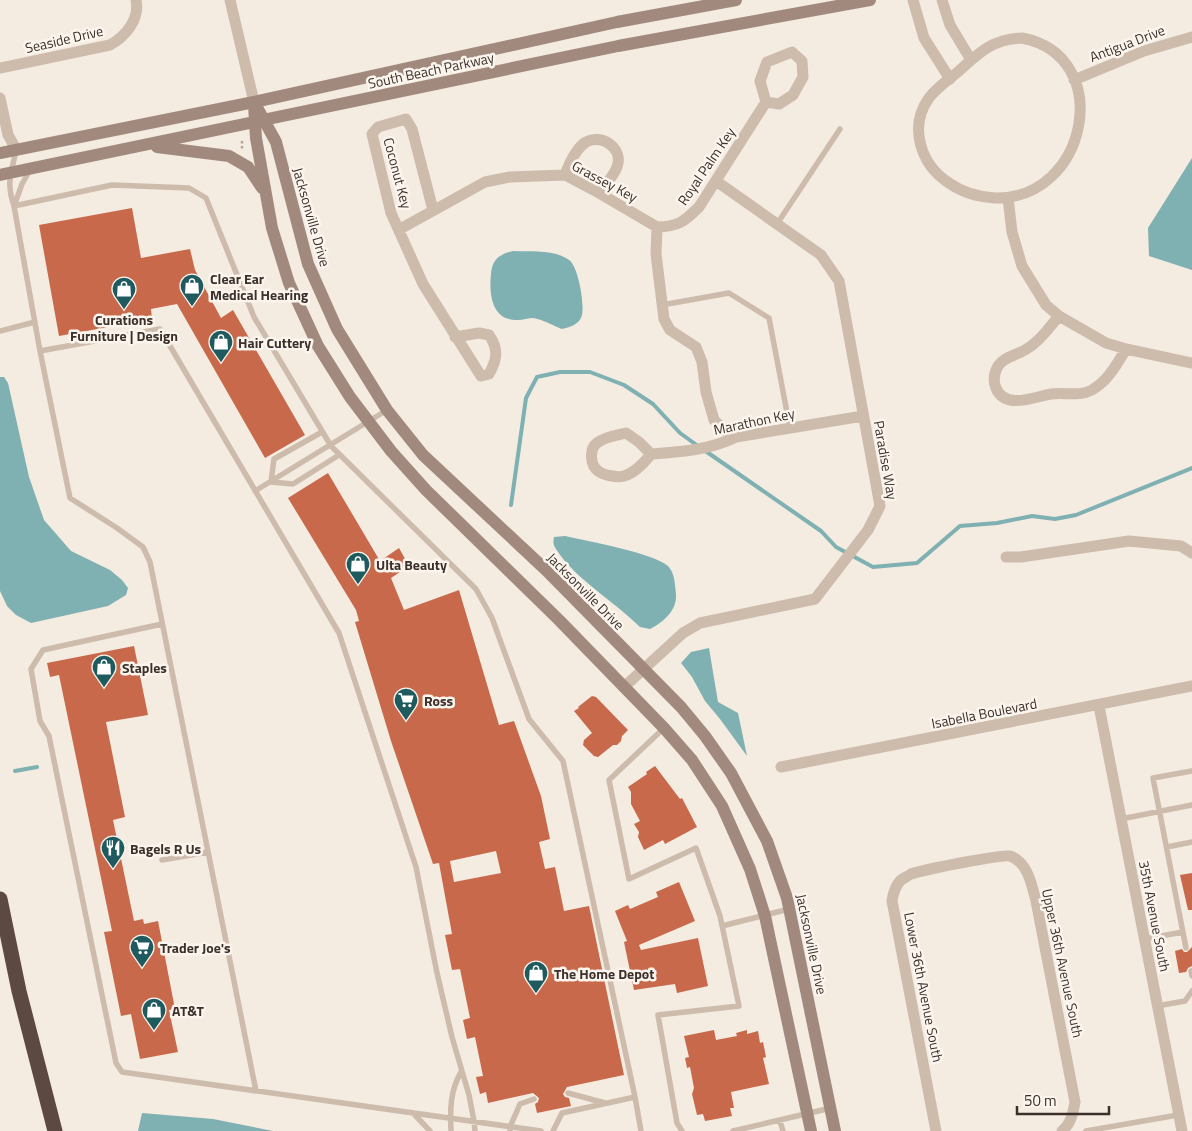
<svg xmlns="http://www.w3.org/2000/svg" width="1192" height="1131" font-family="'Titillium Web',sans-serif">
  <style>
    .water { fill: #7fb0b2 }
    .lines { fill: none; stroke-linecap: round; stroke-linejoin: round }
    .stream { stroke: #7fb0b2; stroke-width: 4 }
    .building { fill: #c8694b; fill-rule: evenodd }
    .path { stroke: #b9a596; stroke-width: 2.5; stroke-dasharray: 2.5 2.5; stroke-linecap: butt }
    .lane { stroke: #cdbbac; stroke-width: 5.5 }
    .street { stroke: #cdbbac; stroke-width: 11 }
    .secondary { stroke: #a18a7d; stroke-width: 12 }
    .highway { stroke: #5c4a42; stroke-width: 15 }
    .labels { text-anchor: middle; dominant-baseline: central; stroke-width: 5; stroke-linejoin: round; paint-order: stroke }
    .street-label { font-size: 14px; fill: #3b302b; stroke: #fbf5ee }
    .poi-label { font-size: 14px; font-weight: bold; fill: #3b302b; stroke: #fbf5ee; text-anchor: start }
  </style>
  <rect width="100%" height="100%" fill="#f4ebe1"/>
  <path class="water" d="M1192 158V270L1149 256 1148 228Z
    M513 251C531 252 554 249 569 260 578 265 586 308 581 318 577 325 570 327 562 329 554 326 542 319 533 318 528 318 523 320 518 320 491 321 489 293 491 274 492 259 500 254 513 251Z
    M0 377H4L8 383 29 477 44 520 71 551 110 570 122 580 128 588 126 595 108 606 31 623 16 615 7 606 0 591Z
    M565 536C587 541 653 553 668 566 675 573 675 586 676 595 677 611 662 623 650 629L640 627C614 601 575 579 556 549 553 545 553 542 554 537Z
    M709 648 718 702 738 713 747 756 720 719 705 701 692 677 681 663 691 652Z
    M142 1113 213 1119 273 1131H138Z"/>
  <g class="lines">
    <path class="stream" d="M704 450 821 531 836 547 873 567 917 563 960 526 997 523 1032 516 1055 519 1076 515 1192 468
      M511 505 526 398 537 377 560 372H590L624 385 653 404 680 433 698 446
      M15 771 37 767"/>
  </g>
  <path class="building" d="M132 208 141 258 190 249 195 270 221 318 233 310 305 435 265 458 177 304 151 309 152 319 59 336 39 225Z
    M328 473 380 561 399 548 409 566 391 578 404 610 459 590 499 725 514 721 541 796 550 839 539 842 545 869 555 867 564 911 589 906 624 1075 567 1087 563 1094 565 1097 569 1098 571 1106 537 1113 535 1104 538 1102 539 1098 533 1093 488 1103 486 1092 480 1094 476 1077 483 1076 475 1037 467 1039 463 1020 470 1018 460 969 452 970 445 935 452 934 439 863 433 864 391 741 355 622 359 621 356 610 288 498ZM496 851 501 873 454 882 450 861Z
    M134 646 148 715 106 722 125 817 113 820 134 921 143 919 144 924 158 921 175 1009 169 1010 178 1052 140 1059 131 1014 121 1016 104 932 112 931 59 675 50 677 47 663Z
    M592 696 596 697 628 730 622 736 621 741 617 745H613L598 757 594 756 583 745 584 740 592 733 574 711 579 708 578 707Z
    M655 766 680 799 682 798 697 827 665 844 663 840 644 850 638 837 639 832 634 824 640 821 631 804V792L628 787 647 774 646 772Z
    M1192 873V910H1188L1180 875Z
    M679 882 695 921 639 945 641 950 698 938 708 986 677 993 675 984 634 990 624 942 627 941 615 911 628 905 630 909 658 897 656 892Z
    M1192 947V966L1188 968 1186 972 1179 973 1175 951 1182 949 1184 952H1187Z
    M714 1030 716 1040 737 1036 736 1033 747 1030V1034L758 1031 760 1043 763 1042 766 1057 763 1058 769 1084 731 1092 734 1108H730L732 1116 705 1121 703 1114 697 1115 692 1094 694 1088 690 1067 687 1068 685 1058 689 1057 684 1036Z"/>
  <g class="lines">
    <path class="path" d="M242 141V150"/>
    <path class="lane" d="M16 151C11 174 6 183 14 206L40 351 70 498 117 528 143 547 150 562 256 1091
      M14 206 112 185 189 188 206 198 254 317 331 446 476 589 492 618 529 719 563 761 635 1097 641 1131
      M14 206 22 184 30 170
      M777 224 840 129
      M662 305 729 293 769 318 790 428
      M0 331 35 322
      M40 351 160 329 339 633 416 867 437 973 452 1037 469 1095 474 1121 475 1131
      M322 432 274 459 271 482 293 484 339 455
      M255 491 387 410
      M162 624 43 650 31 669 40 721 49 736 116 1063 122 1072 541 1131
      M664 728 609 780 629 879 696 848 720 916 739 1006 658 1015 677 1123 682 1131
      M1121 819 1192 805
      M1167 847 1192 842
      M162 860 208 852
      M722 926 789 909
      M1144 939 1183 932
      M1186 948 1153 778 1192 771
      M1191 971 1192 976
      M1157 1006 1185 1001 1192 991
      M568 1093 605 1103
      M413 1113 430 1131
      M780 1121 783 1131
      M451 1131C450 1110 450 1091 461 1072
      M510 1131V1127L520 1104 534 1099
      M553 1131 562 1113 635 1097
      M733 1131 831 1108
      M1086 1131 1178 1115"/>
    <path class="street" d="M230 0 254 102
      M913 0 924 38 950 79
      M942 0 950 25 971 60
      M1022 38C1116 56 1088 200 995 198 979 197 963 193 949 183 921 165 908 127 929 98 937 87 950 79 960 70 980 52 993 39 1022 38Z
      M792 52 802 61 803 77 793 95 779 104 766 102 760 81 767 62Z
      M0 68 110 45C126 36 140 19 136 0
      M1074 80 1144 51 1192 37
      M0 98 8 135 16 149
      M565 175C569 164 575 149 586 142 602 133 624 149 617 167 614 176 605 185 599 193
      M1008 198 1012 232 1022 266 1046 305 1059 316 1106 343 1126 349 1192 363
      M433 210 412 129 406 119 378 127 372 134 391 213 423 284 481 376 489 374C497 360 499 349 489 335L479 333 455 337
      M657 227 656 254 664 319 670 330 696 347 702 362 706 392 714 420 724 430 736 437
      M400 229 485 182 510 177 565 175 599 193 657 227C678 227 685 221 699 207L766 102
      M1059 316C1048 329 1037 345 1021 352 1013 356 1003 358 998 366 994 373 993 381 996 388 1005 410 1034 397 1051 394 1065 392 1079 397 1092 390 1108 381 1117 364 1126 349
      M651 454C644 463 635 473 624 476 617 478 603 475 598 471 590 465 589 449 597 443 604 437 617 435 626 433L639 442 651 454C679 452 710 450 736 437L863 416
      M1006 557H1021L1129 541 1181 546 1192 553
      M624 687 683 633 700 623 815 599 868 530 880 506 839 281 821 255 716 181
      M1099 706 1182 1131
      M781 767 1192 686
      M936 1131 892 901C893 894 895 886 901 880 904 878 908 876 911 874 922 870 1002 854 1010 856 1028 862 1032 886 1036 901L1075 1102C1073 1113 1071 1124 1062 1131"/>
    <path class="secondary" d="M254 102 276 142 308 264 337 329 387 410 423 455 546 570 681 707 705 736 731 773 767 841 787 898 835 1131
      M254 105 256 138 272 228 289 283 318 346 350 397 391 451 426 490 559 620 664 728 692 760 722 806 750 869 765 916 811 1131
      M157 147 229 156 248 167 262 188
      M0 153 254 102 617 22 736 0
      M0 175 618 46 870 0"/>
    <path class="highway" d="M0 899 19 991 55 1131"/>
  </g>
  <defs>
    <symbol id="shop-pin" viewBox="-11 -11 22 30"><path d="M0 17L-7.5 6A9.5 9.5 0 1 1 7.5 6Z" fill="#1f5a5e" stroke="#fbf5ee"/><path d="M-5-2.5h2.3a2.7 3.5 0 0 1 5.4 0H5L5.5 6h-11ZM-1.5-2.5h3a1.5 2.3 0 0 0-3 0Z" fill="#fff"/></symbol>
    <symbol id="supermarket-pin" viewBox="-11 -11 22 30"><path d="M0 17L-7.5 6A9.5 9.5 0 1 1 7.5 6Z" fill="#1f5a5e" stroke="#fbf5ee"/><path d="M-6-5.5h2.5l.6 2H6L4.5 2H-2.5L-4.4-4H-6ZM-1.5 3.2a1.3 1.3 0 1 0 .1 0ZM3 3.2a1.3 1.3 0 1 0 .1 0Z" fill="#fff"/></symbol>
    <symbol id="restaurant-pin" viewBox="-11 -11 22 30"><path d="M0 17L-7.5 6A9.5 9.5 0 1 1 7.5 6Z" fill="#1f5a5e" stroke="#fbf5ee"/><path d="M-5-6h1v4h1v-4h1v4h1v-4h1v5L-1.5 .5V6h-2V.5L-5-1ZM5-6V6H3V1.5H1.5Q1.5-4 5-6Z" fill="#fff"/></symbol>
  </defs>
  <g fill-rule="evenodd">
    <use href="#shop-pin" x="178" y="272" width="28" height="38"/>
    <use href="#shop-pin" x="110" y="275" width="28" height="38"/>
    <use href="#shop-pin" x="207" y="328" width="28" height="38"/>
    <use href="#shop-pin" x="344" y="550" width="28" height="38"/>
    <use href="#shop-pin" x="90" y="653" width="28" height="38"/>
    <use href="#supermarket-pin" x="392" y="686" width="28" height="38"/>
    <use href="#restaurant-pin" x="99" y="834" width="28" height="38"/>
    <use href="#supermarket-pin" x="128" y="933" width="28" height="38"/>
    <use href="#shop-pin" x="522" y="959" width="28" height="38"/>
    <use href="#shop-pin" x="140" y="996" width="28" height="38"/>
  </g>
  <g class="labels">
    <g class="street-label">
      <text transform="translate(64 39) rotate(-13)">Seaside Drive</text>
      <text transform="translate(1127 43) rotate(-21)">Antigua Drive</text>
      <text transform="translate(431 70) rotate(-12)">South Beach Parkway</text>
      <text transform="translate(706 166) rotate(-56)">Royal Palm Key</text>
      <text transform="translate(398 173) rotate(75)">Coconut Key</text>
      <text transform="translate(605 181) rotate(28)">Grassey Key</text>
      <text transform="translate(312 217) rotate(74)">Jacksonville Drive</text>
      <text transform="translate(754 421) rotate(-12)">Marathon Key</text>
      <text transform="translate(886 460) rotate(80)">Paradise Way</text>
      <text transform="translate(586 591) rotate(45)">Jacksonville Drive</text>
      <text transform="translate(984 713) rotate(-11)">Isabella Boulevard</text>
      <text transform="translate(1155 916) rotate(79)">35th Avenue South</text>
      <text transform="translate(812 944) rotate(78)">Jacksonville Drive</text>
      <text transform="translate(1063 963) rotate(78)">Upper 36th Avenue South</text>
      <text transform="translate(924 987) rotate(79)">Lower 36th Avenue South</text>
    </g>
    <g class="poi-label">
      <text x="210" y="278">Clear Ear<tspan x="210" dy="16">Medical Hearing</tspan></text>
      <text x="124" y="319" text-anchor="middle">Curations<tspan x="124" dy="16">Furniture | Design</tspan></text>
      <text x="238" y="342">Hair Cuttery</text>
      <text x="376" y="564">Ulta Beauty</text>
      <text x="122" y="667">Staples</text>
      <text x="424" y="700">Ross</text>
      <text x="130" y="848">Bagels R Us</text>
      <text x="160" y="947">Trader Joe's</text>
      <text x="554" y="973">The Home Depot</text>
      <text x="172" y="1010">AT&amp;T</text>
    </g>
  </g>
  <path d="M1017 1106v8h92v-8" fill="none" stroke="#3b302b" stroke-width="2.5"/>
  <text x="1024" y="1106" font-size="15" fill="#3b302b" stroke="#fbf5ee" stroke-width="4" paint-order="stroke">50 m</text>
</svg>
